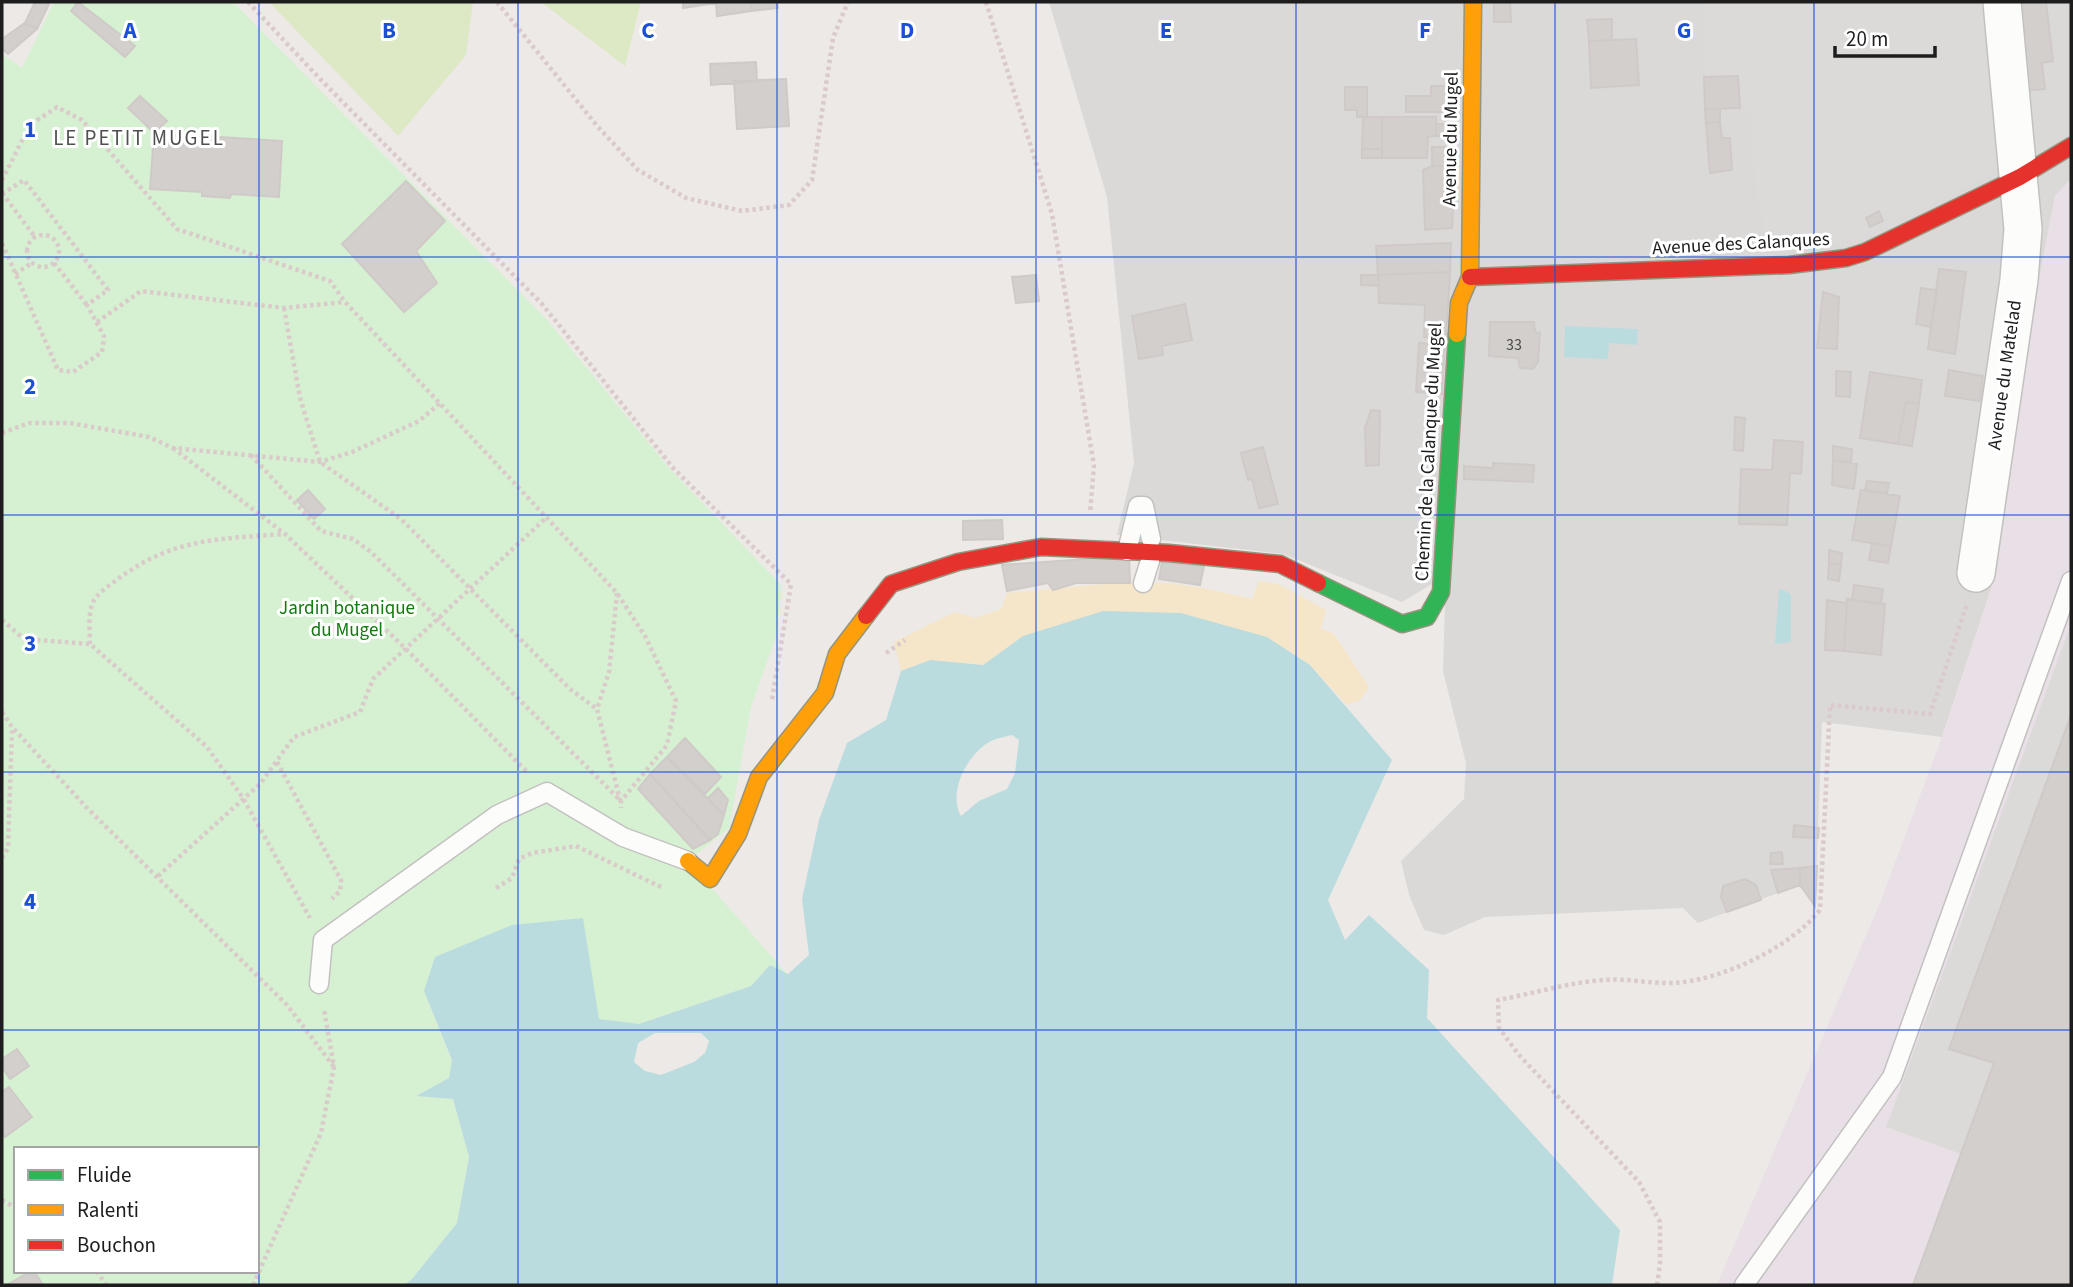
<svg xmlns="http://www.w3.org/2000/svg" width="2073" height="1287" font-family="'Source Sans 3',sans-serif">
  <style>
    .residential { fill: #dbd9d8 }
    .industrial { fill: #e9dfe6 }
    .grass { fill: #dde8c5 }
    .sand { fill: #f6e6c9 }
    .park { fill: #d6f1d2; fill-rule: evenodd }
    .parking { fill: #dcdad9 }
    .water { fill: #badcdf; fill-rule: evenodd }
    .building { fill: #d3cfcd; stroke: #cfcac7; stroke-width: 2 }
    .lines { fill: none; stroke-linecap: round; stroke-linejoin: round }
    .lane-casing { stroke: #c3c1c0; stroke-width: 21 }
    .street-casing { stroke: #c3c1c0; stroke-width: 40 }
    .fast-casing { stroke: #96947e; stroke-width: 19 }
    .slow-casing { stroke: #96947e; stroke-width: 19 }
    .jam-casing { stroke: #96947e; stroke-width: 19 }
    .path { stroke: #dacaca; stroke-width: 4.5; stroke-dasharray: 3.5 3.5; stroke-linecap: butt }
    .lane { stroke: #fcfcfb; stroke-width: 18 }
    .street { stroke: #fcfcfb; stroke-width: 37 }
    .fast { stroke: #30b455; stroke-width: 16 }
    .slow { stroke: #ff9f0a; stroke-width: 16 }
    .jam { stroke: #e5322d; stroke-width: 16 }
    .grid { fill: none; stroke: #1d4ed8; stroke-width: 2; stroke-opacity: 0.55 }
    .labels { text-anchor: middle; dominant-baseline: central; stroke-width: 6; stroke-linejoin: round; paint-order: stroke }
    .number-label { font-size: 16px; fill: #4a4a49 }
    .street-label { font-size: 19px; fill: #1d1d1d; stroke: #fff }
    .park-label { font-size: 19px; fill: #127a0d; stroke: #fff }
    .neighbourhood-label { font-size: 21px; letter-spacing: 2px; fill: #505050; stroke: #fff }
    .grid-label { font-size: 23px; text-anchor: middle; font-weight: bold; fill: #1d4ed8; stroke: #fff; stroke-width: 6; stroke-linejoin: round; paint-order: stroke }
  </style>
  <rect width="100%" height="100%" fill="#ece9e6"/>
  <path class="residential" d="M1049 2H2071V179L2055 196 2032 317 1997 571 1942 737 1822 722 1815 906 1799 885 1698 923 1683 908 1485 917 1444 935 1424 930 1409 895 1401 861 1464 799 1466 763 1443 671 1445 605 1432 584 1402 602 1283 554 1117 535 1134 463 1107 197Z"/>
  <path class="industrial" d="M2071 180V1285H1717L1880 903 1942 737 1997 571 2032 317 2055 196Z"/>
  <path class="grass" d="M269 2H473L466 55 398 136Z
    M541 2H641L625 66Z"/>
  <path class="sand" d="M1259 581 1278 584 1326 610 1321 628 1334 634 1369 687 1360 700 1347 705 1310 665 1023 636 983 665 930 660 901 671 894 642 955 612 975 618 1001 609 1007 593C1058 589 1109 581 1160 583 1191 584 1222 592 1252 599Z"/>
  <path class="park" d="M54 2H233L548 321 670 469 782 586 776 637 751 707 729 828 688 861 788 975 770 965 751 986 639 1024 599 1020 424 991 452 1061 450 1078 417 1095 453 1099 469 1156 457 1223 412 1279 404 1285H2V54L22 68ZM16 1149H257V1271H16Z"/>
  <path class="parking" d="M1703 2H1986L1997 156 1987 176 1861 240 1769 248 1757 195 1750 109 1742 107 1740 75H1706Z
    M2071 624V715L1949 1049 1994 1063 1961 1154 1886 1127Z"/>
  <path class="water" d="M1565 326 1638 329 1637 345 1609 343 1608 359 1564 357Z
    M1779 589 1784 590 1791 595V642L1775 644Z
    M1103 611 1181 613 1267 637 1310 665 1392 760 1328 900 1345 940 1369 915 1429 970 1427 1018 1620 1230 1612 1285H404L412 1279 457 1223 469 1157 453 1099 416 1096 449 1078 452 1060 424 991 435 957 512 925 583 918 599 1019 639 1024 751 986 770 965 788 974 809 955 802 899 819 820 847 743 886 720 901 671 930 660 983 665 1023 636ZM1012 735 1019 740 1015 773 1007 789 979 801 961 816C947 792 968 753 991 741 997 738 1005 737 1012 735ZM655 1033H701L709 1041 705 1053 694 1062 661 1075 645 1071 634 1062 638 1043Z"/>
  <path class="building" d="M35 2 49 4 37 29 25 23Z
    M78 2 135 46 125 57 71 11Z
    M683 2H716V3L683 8Z
    M716 2H751L752 11 717 16Z
    M751 2H777L778 8 752 11Z
    M1494 2H1510L1511 22H1494Z
    M2015 2H2046L2053 61 2042 63 2045 89 2025 91Z
    M1612 19V40L1589 41 1587 20Z
    M25 23 37 29 8 54 2 49V39Z
    M1636 39 1639 85 1591 88 1589 41Z
    M756 62 757 81 711 85 710 64Z
    M1738 76 1740 108 1705 109 1704 77Z
    M786 79 789 126 737 129 734 81Z
    M1431 86H1454V112H1406V96H1431Z
    M1345 87H1367V117H1357V110H1345Z
    M140 96 167 121 154 133 128 108Z
    M1705 109H1720V122L1706 123Z
    M1363 117H1382V149H1362Z
    M1382 117H1436V136L1428 137 1427 158H1382Z
    M1720 122 1722 138H1730L1732 170 1710 173 1706 123Z
    M1436 124 1454 125 1455 136H1436Z
    M154 133 282 141 279 197 231 194 230 198 202 196V192L150 189Z
    M1432 147H1455V166H1432Z
    M1362 149H1382V158H1362Z
    M1432 166H1455L1452 228 1425 230 1423 170Z
    M406 181 445 221 416 251 437 283 404 312 342 244Z
    M1879 211 1883 221 1870 227 1866 218Z
    M1451 243 1450 272 1378 275 1376 246Z
    M1939 269 1966 272 1955 354 1928 349Z
    M1450 272 1446 337H1424L1425 305 1379 303 1378 275Z
    M1036 275 1039 301 1016 303 1012 277Z
    M1361 275H1378L1379 286 1361 285Z
    M1921 288 1937 290 1931 327 1916 324Z
    M1823 292 1839 297 1837 349 1817 348Z
    M1185 304 1192 340 1162 346 1163 355 1139 359 1132 316Z
    M1490 322H1534L1535 332 1540 333 1538 362 1533 369 1520 368 1518 358 1489 356Z
    M1419 343 1445 345 1442 394 1416 392Z
    M1949 370 1983 376 1980 401 1945 396Z
    M1836 371 1851 372 1850 397 1836 396Z
    M1870 372 1922 380 1919 404 1906 402 1898 444 1860 438Z
    M1906 402 1919 404 1912 446 1898 444Z
    M1371 410 1380 411 1379 465 1366 466 1365 428Z
    M1735 417 1745 418 1743 451 1734 450Z
    M1774 440 1803 442 1801 474 1790 473 1787 525 1739 524 1741 469 1772 470Z
    M1833 446 1852 449 1851 462 1833 460Z
    M1263 447 1278 504 1259 508 1252 479 1248 480 1241 453Z
    M1833 460 1857 464 1854 489 1832 485Z
    M1493 463 1534 465 1533 482 1464 479V466L1493 468Z
    M1867 481 1889 483 1887 493 1865 490Z
    M308 490 325 509 314 519 297 500Z
    M1861 490 1900 496 1891 546 1852 540Z
    M1002 520 1003 539 963 540V521Z
    M1872 543 1891 546 1888 563 1869 560Z
    M1829 550 1842 553 1841 565 1829 563Z
    M1129 556 1130 583H1076L1053 590 1048 583 1007 591 1002 565Z
    M1162 562 1204 566 1200 585 1159 579Z
    M1829 563 1841 565 1839 581 1828 579Z
    M1854 585 1883 589 1881 604 1852 600Z
    M1847 599 1885 604 1881 655 1844 651Z
    M1827 600 1847 603 1844 651 1825 650Z
    M2071 715V1285H1913L1994 1063 1949 1049Z
    M685 738 721 777 705 794 667 757Z
    M667 757 724 815 718 834 710 840 650 774Z
    M650 774 710 840 693 849 638 789Z
    M718 788 728 800 724 815 708 798Z
    M1794 825 1819 828 1818 838 1793 837Z
    M1782 852 1783 864H1770L1771 853Z
    M1817 866 1815 906 1800 885V868Z
    M1800 868V885L1778 893 1771 870Z
    M1745 879 1756 885 1761 900 1727 912 1721 897 1723 886Z
    M17 1049 29 1066 10 1079 2 1067V1059Z
    M9 1087 32 1117 5 1137 2 1132V1092Z
    M31 1271H34L43 1285H7Z"/>
  <g class="lines">
    <defs>
      <path id="lane" d="M1127 551 1138 506H1144L1151 539
        M1143 583 1150 561
        M319 984 323 940 497 815 547 792 623 837 688 861
        M1744 1285 1892 1077 2071 581"/>
      <path id="street" d="M1976 573 2019 280 2023 229 2002 2"/>
      <path id="fast" d="M1318 583 1402 624 1427 617 1441 592 1457 334"/>
      <path id="slow" d="M1457 334 1459 303 1470 277 1473 2
        M688 861 710 879 738 834 759 777 825 693 837 654 866 616"/>
      <path id="jam" d="M1470 277 1789 265 1846 258 1865 252 2020 177 2071 146
        M866 616 891 584 958 562 1041 547 1169 553 1280 564 1318 583"/>
    </defs>
    <use href="#lane" class="lane-casing"/>
    <use href="#street" class="street-casing"/>
    <use href="#fast" class="fast-casing"/>
    <use href="#slow" class="slow-casing"/>
    <use href="#jam" class="jam-casing"/>
    <path class="path" d="M248 2 322 81 542 304 674 469 791 584 772 700
      M497 2 598 127 638 170 686 198 742 211 789 205 812 180 833 38 848 2
      M986 2 1052 214 1094 466 1090 513
      M2 180 30 125 57 107 82 120 177 229 330 281 345 302 617 593 645 636 676 701 667 745 621 801V808
      M2 193 35 237
      M2 194 24 180 108 290 87 305 104 336 102 352 73 372 58 370 2 243
      M27 251a16 16 0 1 1 32 0a16 16 0 1 1-32 0Z
      M54 263 87 305
      M15 274 32 263
      M284 308 300 398 320 462 401 519 570 689 597 709
      M97 322 141 291 284 308 344 302
      M2 433 29 423H70L149 437 173 448 320 462 352 452 419 421 440 403
      M173 448 285 534 405 648 528 773
      M251 455 321 531 353 539 371 552 621 801
      M617 593 609 672 597 709 620 800
      M2 620 24 639 90 644 207 747 243 798 310 918
      M90 644C90 632 88 616 92 605 95 594 109 586 118 579 173 538 219 539 283 534
      M886 653 905 640
      M2 712 12 727 87 808 287 1005 334 1067
      M277 762 341 880 340 891 332 899
      M2 858 8 848 12 728
      M158 876 260 784 294 737 360 712 373 679 547 517
      M496 888 512 878 519 859 532 853 576 846 663 888
      M2 1200 16 1208
      M97 1271 106 1285
      M253 1285 321 1133 334 1067 324 1009
      M1657 1285 1660 1264V1222L1639 1182 1519 1055 1499 1028 1498 1000C1531 994 1571 982 1604 980 1627 978 1651 984 1674 983 1722 980 1790 948 1820 910L1830 705 1930 714 1967 604"/>
    <use href="#lane" class="lane"/>
    <use href="#street" class="street"/>
    <use href="#fast" class="fast"/>
    <use href="#slow" class="slow"/>
    <use href="#jam" class="jam"/>
  </g>
  <path class="grid" d="M259 2V1285M518 2V1285M777 2V1285M1036 2V1285M1296 2V1285M1555 2V1285M1814 2V1285M2 257H2071M2 515H2071M2 772H2071M2 1030H2071"/>
  <g class="labels">
    <g class="number-label">
      <text x="1514" y="345">33</text>
    </g>
    <g class="street-label">
      <text transform="translate(1451 139) rotate(-89)">Avenue du Mugel</text>
      <text transform="translate(1741 244) rotate(-3)">Avenue des Calanques</text>
      <text transform="translate(2005 375) rotate(-82)">Avenue du Matelad</text>
      <text transform="translate(1429 452) rotate(-87)">Chemin de la Calanque du Mugel</text>
    </g>
    <g class="park-label">
      <text x="347" y="608">Jardin botanique<tspan x="347" dy="22">du Mugel</tspan></text>
    </g>
    <g class="neighbourhood-label">
      <text x="139" y="138">LE PETIT MUGEL</text>
    </g>
  </g>
  <g class="grid-label">
    <text x="130" y="38">A</text>
    <text x="389" y="38">B</text>
    <text x="648" y="38">C</text>
    <text x="907" y="38">D</text>
    <text x="1166" y="38">E</text>
    <text x="1425" y="38">F</text>
    <text x="1684" y="38">G</text>
    <text x="30" y="137">1</text>
    <text x="30" y="394">2</text>
    <text x="30" y="651">3</text>
    <text x="30" y="909">4</text>
  </g>
  <rect width="2073" height="1287" fill="none" stroke="#1d1d1d" stroke-width="7"/>
  <rect x="14" y="1147" width="245" height="126" fill="#ffffff" stroke="#a5a5a5" stroke-width="2"/>
  <rect x="28" y="1170" width="35" height="10" fill="#30b455" stroke="#a5a5a5" stroke-width="2"/>
  <text x="77" y="1182" font-size="21" fill="#1d1d1d">Fluide</text>
  <rect x="28" y="1205" width="35" height="10" fill="#ff9f0a" stroke="#a5a5a5" stroke-width="2"/>
  <text x="77" y="1217" font-size="21" fill="#1d1d1d">Ralenti</text>
  <rect x="28" y="1240" width="35" height="10" fill="#e5322d" stroke="#a5a5a5" stroke-width="2"/>
  <text x="77" y="1252" font-size="21" fill="#1d1d1d">Bouchon</text>
  <path d="M1835 46v10h100v-10" fill="none" stroke="#1d1d1d" stroke-width="3.5"/>
  <text x="1846" y="46" font-size="21" fill="#1d1d1d" stroke="#ffffff" stroke-width="5" paint-order="stroke">20 m</text>
</svg>
